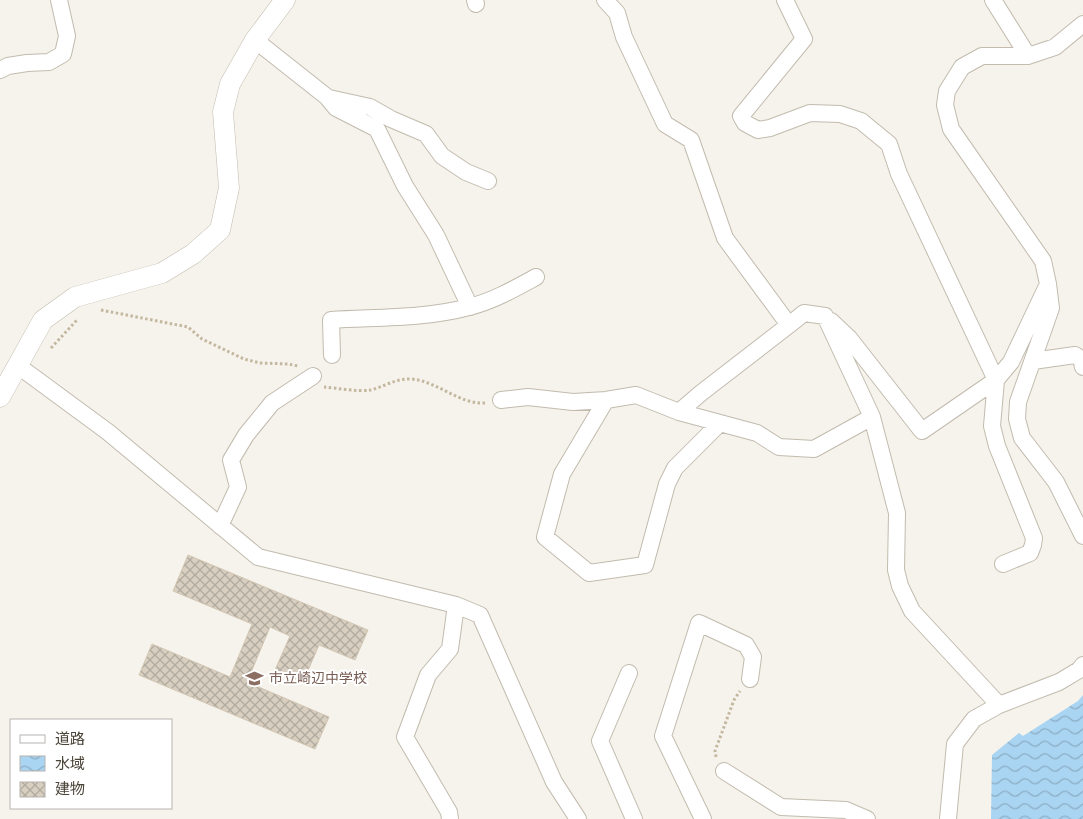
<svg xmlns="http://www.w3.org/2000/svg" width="1083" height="819" font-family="Ubuntu,'Noto Sans JP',sans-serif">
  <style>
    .water { fill: url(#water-waves) }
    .building { fill: url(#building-cross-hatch); stroke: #d3c7b4 }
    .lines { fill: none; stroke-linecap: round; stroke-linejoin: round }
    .minor-casing { stroke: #c2bbae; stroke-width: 18 }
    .tertiary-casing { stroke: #c2bbae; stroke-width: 21 }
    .path { stroke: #c4b79f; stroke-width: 3; stroke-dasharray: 2.5 2.5; stroke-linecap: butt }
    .minor { stroke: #fff; stroke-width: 16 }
    .tertiary { stroke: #fff; stroke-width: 20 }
    .labels { text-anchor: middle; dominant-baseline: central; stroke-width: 4; stroke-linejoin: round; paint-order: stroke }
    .education-label { font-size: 14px; fill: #785e54; stroke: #fff; text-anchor: start }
  </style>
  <defs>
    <pattern id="water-waves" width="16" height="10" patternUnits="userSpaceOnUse" patternTransform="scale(1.25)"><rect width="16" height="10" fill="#a9d4f2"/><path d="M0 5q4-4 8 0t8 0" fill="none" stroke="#8caec5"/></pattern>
    <pattern id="building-cross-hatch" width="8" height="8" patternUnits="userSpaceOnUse" patternTransform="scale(1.25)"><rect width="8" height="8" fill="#d8cfc1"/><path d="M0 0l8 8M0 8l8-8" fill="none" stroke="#b1aa9e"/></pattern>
  </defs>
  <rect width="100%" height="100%" fill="#f6f3ec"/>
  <path class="water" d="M1083 695V819H991L992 755 1019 733 1023 736 1078 701Z"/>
  <path class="building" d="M188 555 368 630 355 660 319 645 303 682 275 670 290 636 270 627 247 682 329 717 315 749 139 675 152 644 230 677 252 624 173 591Z"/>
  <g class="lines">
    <defs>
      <path id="minor" d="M475 0 476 4
        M605 0 617 13 624 37 665 124 691 140 725 238 789 325 804 313 825 316 872 417
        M785 0 804 39 741 116 745 123 758 130 770 128 810 113 840 114 861 121 889 144 899 174 996 380 992 426 997 446 1034 538 1033 545 1030 553 1003 564
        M993 0 1028 56
        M1083 24 1055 47 1028 56H982L962 67 947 91 945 105 951 129 1043 261 1048 284 1051 308 1018 402 1017 419 1022 438 1056 482 1083 536
        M255 40 327 97 336 108 377 129 405 186 436 235 470 307
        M0 70 8 66 27 63 49 62 63 54 67 36 59 0
        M329 98 370 107 391 119 426 134 442 156 466 172 488 181
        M831 321 849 338 922 431 996 380 1011 362 1048 284
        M332 355 331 320C376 317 424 319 469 307 493 301 514 289 536 277
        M1033 361 1075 355 1081 359 1083 367
        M17 365 108 432 258 557 456 605 450 649 428 675 405 737 449 812 450 819
        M501 400 528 397 573 402 606 400 636 395 679 412 757 433 779 447 814 449 872 417 897 513 896 570 900 586 912 611 999 705
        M606 400 562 474 545 537 589 573 645 565 667 484 675 468 720 423
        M679 412 701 393 789 325
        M220 526 238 487 231 460 246 435 272 403 313 376
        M456 605 480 615 554 782 578 819
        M629 673 600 741 634 819
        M724 771 781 807 846 810 867 819
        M703 819 663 736 699 623 746 645 753 657 750 679
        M948 819 955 744 974 719 999 705 1059 682 1079 670 1083 665"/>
      <path id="tertiary" d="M0 397 43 320 75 297 162 273 193 254 220 230 229 188 223 112 230 84 255 40 285 0"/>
    </defs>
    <use href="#minor" class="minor-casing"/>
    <use href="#tertiary" class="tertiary-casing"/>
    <path class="path" d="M101 310 188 327 202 339 244 359 260 363 288 364 298 366
      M51 348 77 320
      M324 387C337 388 358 392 370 390 384 387 396 378 411 379 438 381 459 405 486 403
      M716 757 715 751 734 700 740 691"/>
    <use href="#minor" class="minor"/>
    <use href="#tertiary" class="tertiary"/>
  </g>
  <defs>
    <symbol id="school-bare" viewBox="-9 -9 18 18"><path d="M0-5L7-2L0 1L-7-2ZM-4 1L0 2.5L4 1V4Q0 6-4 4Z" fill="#8d6e63" stroke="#fff" stroke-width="2.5" paint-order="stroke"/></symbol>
  </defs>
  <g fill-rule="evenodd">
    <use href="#school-bare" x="242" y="666" width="25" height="25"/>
  </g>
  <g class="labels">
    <g class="education-label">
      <text x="269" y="678">市立崎辺中学校</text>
    </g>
  </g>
  <rect x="10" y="719" width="162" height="90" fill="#ffffff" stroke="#b7b4b0"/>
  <rect x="20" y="735" width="25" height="8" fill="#ffffff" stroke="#b7b4b0"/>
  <text x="55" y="744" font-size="15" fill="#4b4439">道路</text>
  <rect x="20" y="756" width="25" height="15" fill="url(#water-waves)" stroke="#b7b4b0"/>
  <text x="55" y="769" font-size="15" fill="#4b4439">水域</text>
  <rect x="20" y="782" width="25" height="15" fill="url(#building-cross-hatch)" stroke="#b7b4b0"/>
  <text x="55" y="794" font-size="15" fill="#4b4439">建物</text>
</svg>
